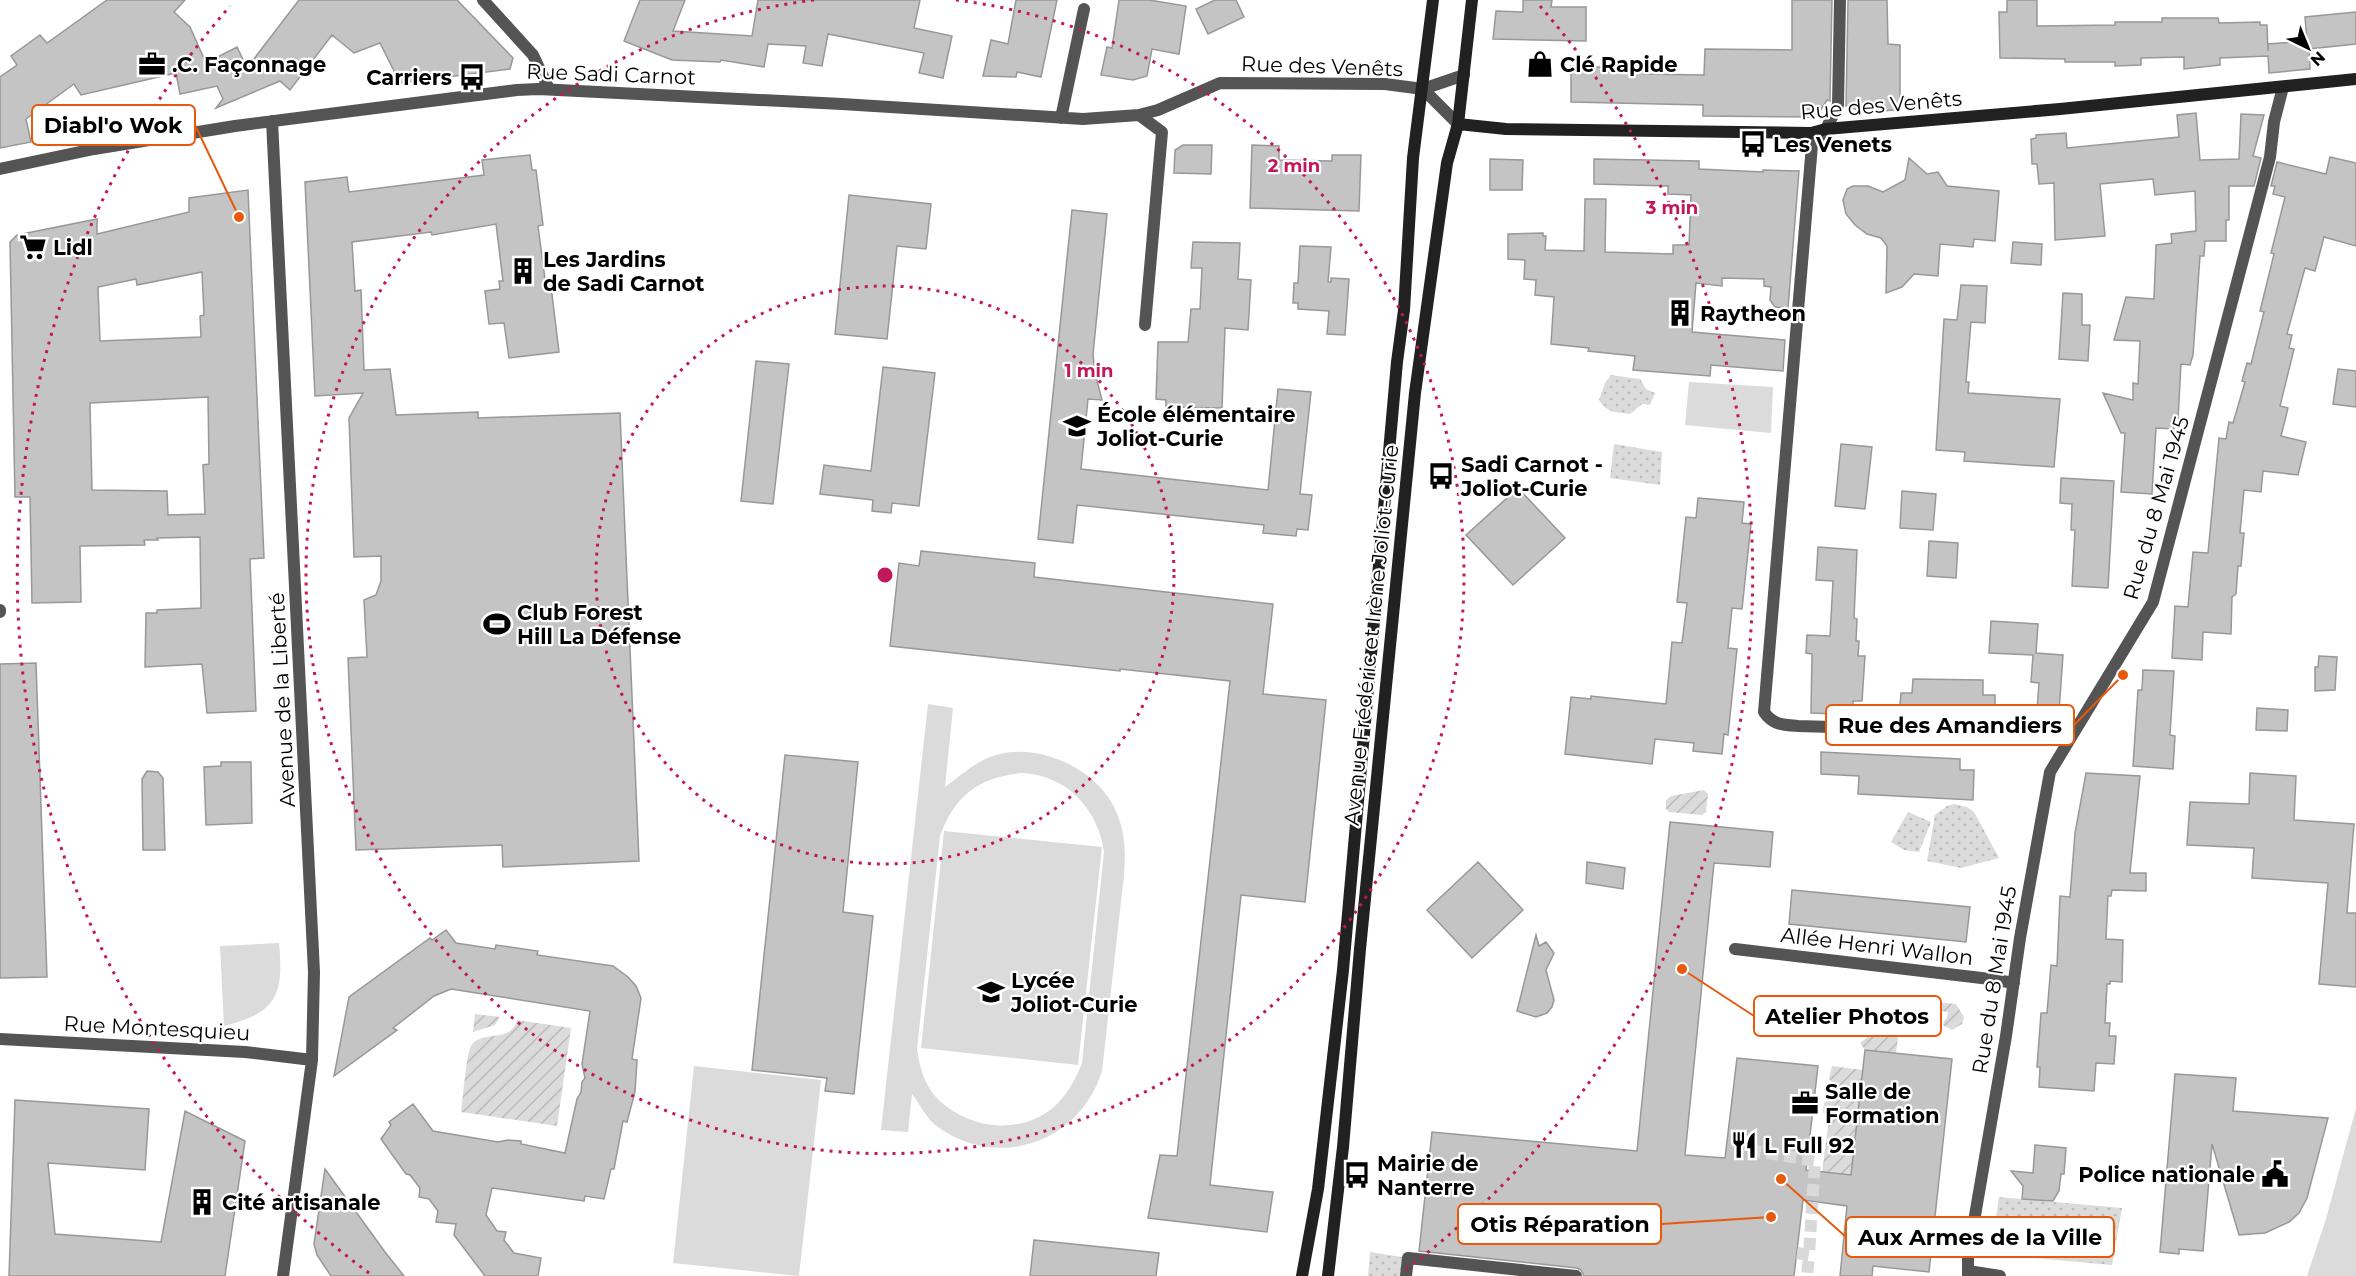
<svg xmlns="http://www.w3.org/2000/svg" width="2356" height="1276" font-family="Montserrat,sans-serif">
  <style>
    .grass { fill: url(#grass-dots) }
    .garden { fill: url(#garden-furrows) }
    .pitch { fill: #dbdbdb; fill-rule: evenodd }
    .building { fill: #c4c4c4; stroke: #989898; stroke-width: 1.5; fill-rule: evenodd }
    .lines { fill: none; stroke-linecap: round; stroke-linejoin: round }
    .street-tunnel { stroke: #d9d9d9; stroke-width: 12; stroke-dasharray: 12 6; stroke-linecap: butt }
    .street { stroke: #545454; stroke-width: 12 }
    .secondary { stroke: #212121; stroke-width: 12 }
    .ring { fill: none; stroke: #c2185b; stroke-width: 3; stroke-dasharray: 3 6 }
    .labels { text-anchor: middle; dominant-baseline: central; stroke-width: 4.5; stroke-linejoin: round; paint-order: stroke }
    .poi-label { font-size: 21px; font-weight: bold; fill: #000; stroke: #fff; text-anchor: start }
    .street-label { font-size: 21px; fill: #000; stroke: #fff }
    .centre { fill: #c2185b; stroke: #fff; stroke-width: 3 }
    .ring-label { font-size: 18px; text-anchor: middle; font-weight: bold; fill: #c2185b; stroke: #fff; stroke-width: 4.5; stroke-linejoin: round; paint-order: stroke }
    .leader { fill: none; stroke: #e8590c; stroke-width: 2 }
    .callout-dot { fill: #e8590c; stroke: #fff; stroke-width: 2 }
    .callout { fill: #fff; stroke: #e8590c; stroke-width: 2 }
    .callout-label { font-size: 22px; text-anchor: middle; font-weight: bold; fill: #000 }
  </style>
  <defs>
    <pattern id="grass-dots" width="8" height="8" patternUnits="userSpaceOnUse" patternTransform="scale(1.5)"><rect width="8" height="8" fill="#dbdbdb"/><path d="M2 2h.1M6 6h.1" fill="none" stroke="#bababa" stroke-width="1.8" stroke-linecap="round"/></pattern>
    <pattern id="garden-furrows" width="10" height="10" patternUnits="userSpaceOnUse" patternTransform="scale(1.5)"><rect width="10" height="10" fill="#dbdbdb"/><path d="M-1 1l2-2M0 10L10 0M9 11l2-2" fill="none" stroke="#bababa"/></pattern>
  </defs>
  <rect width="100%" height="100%" fill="#fff"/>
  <path class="grass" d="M1611 375 1640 379 1646 389 1655 393 1650 405 1642 404 1630 414C1616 412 1607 413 1599 400L1605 383Z
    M1614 444 1662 452 1660 485 1610 478Z
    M1954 804 1967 807 1974 812 1999 858 1961 868 1927 861 1935 815 1947 806Z
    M1908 812 1931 822 1919 852 1904 850 1891 842Z
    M1999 1197 2122 1208 2112 1265 2003 1255 1992 1246Z
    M1370 1252 1408 1258 1406 1276H1368Z"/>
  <path class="garden" d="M1704 790 1708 794 1706 812 1702 815 1669 812 1666 809V800L1671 796Z
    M1867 995 1956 1004 1964 1017 1962 1024 1952 1030 1943 1025 1944 1021 1947 1018 1948 1012 1933 1010 1931 1015 1926 1020 1913 1018 1907 1012H1900L1895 1017 1876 1014 1867 1001Z
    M475 1014 500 1017 495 1025 473 1032Z
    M517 1020 571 1028 557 1126 461 1112C463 1099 466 1055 471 1046 482 1029 511 1044 517 1020Z
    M1877 1030 1894 1032 1898 1038 1896 1053 1865 1050 1860 1043Z
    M1832 1066 1863 1070 1851 1175 1822 1172 1829 1120 1823 1112 1824 1103 1832 1098 1834 1084 1829 1079Z"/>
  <path class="pitch" d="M1689 382 1773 387 1771 433 1685 425Z
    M928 704 953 708 945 787C963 774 978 759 1000 754 1043 744 1098 770 1116 811 1125 832 1126 853 1124 875L1102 1071C1080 1142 999 1171 938 1127 927 1120 920 1104 912 1094L908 1132 881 1130ZM1022 773C1067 775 1098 809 1104 852L1082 1063C1076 1078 1069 1091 1059 1102 1025 1138 966 1130 935 1096 924 1083 919 1065 917 1049L940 836C955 795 979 777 1022 773Z
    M944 831 1102 847 1078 1065 921 1048Z
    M279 943C284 994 277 1013 224 1026L220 946Z
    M694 1066 821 1080 799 1276 673 1263Z
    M2356 1108V1276H2307L2326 1219Z"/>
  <path class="building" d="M107 0H185L174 12 190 27 206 63 237 47 247 68 299 0H457L513 58 510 69 400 83 380 43 354 53 332 35 290 90 280 81 216 108 223 99 217 86 180 94 176 73 81 95 74 84 26 119 31 142 0 148V77L17 65 11 56 40 35 47 43Z
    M640 0H685L673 31 752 36 758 0H920L914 28 952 36 943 78 919 73 924 53 828 34 822 66 803 63 806 46 768 44 764 67 721 60 720 62 672 60 624 41Z
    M1016 0H1057L1041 77 1017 72 1016 77 983 76 991 40 1008 44Z
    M1119 0H1149L1186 6 1179 54 1152 49 1147 76 1133 80 1101 75 1107 47 1112 48Z
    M1215 0H1236L1244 17 1208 34 1196 9Z
    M1523 0H1552L1551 7H1586V41L1493 39 1496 11 1523 12Z
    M1792 0H1832L1830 101 1827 100 1816 117 1703 116V105L1571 102V66L1625 68V70L1644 71V74L1704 75 1705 49 1792 50Z
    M1848 0H1887L1888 44 1900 45V109L1867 113 1846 106Z
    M2007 0H2037V26L2115 25V22H2162V18H2218L2219 23 2260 22V25H2267L2268 51V44L2307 41 2305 17 2356 12V44L2309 49 2310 69 2269 73 2268 56 2220 58V65L2184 69V57L2141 58V65L2115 66V62H2065V59L2000 58 1999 12H2007Z
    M2196 113 2200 160 2239 159 2241 114 2264 115 2253 156 2261 158 2254 186H2229V220H2226V241H2205L2204 256H2200L2193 355 2190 365 2181 364 2178 419 2174 418V429L2156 428 2152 494 2121 492 2125 433H2121L2103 393 2133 400V383L2138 384 2140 341 2114 340 2126 297 2154 299 2156 245 2172 243 2171 234 2196 231 2195 191 2155 195 2153 179 2100 184 2105 236 2055 240 2054 183 2039 184 2037 164H2032L2031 139 2036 138V135L2066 133 2067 148 2179 137 2177 115Z
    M1183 145H1212L1211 174 1174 173 1175 150Z
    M1252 145 1279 146V160L1332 161V155H1361L1359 211 1250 208Z
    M530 155 532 170H536L543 225 538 226 545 279 550 278 559 352 509 358 504 323 489 324 485 291 500 289 499 281H503L496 224 432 235 431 232 352 242 355 291 361 290 364 370 390 369 396 415 478 412V418L620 413 639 861 503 867 502 845 356 850 348 658 367 657 364 600 376 595 381 581V556L354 557 349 418 363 393 315 396 305 182 347 177 349 192 388 187 484 175 482 160Z
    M2330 157 2356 163V246L2324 237 2315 271 2305 268 2287 334 2292 335 2289 348 2294 349 2280 406 2288 408 2281 436 2306 442 2298 475 2263 471 2261 492 2244 490 2240 533H2244L2241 566H2238L2236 594 2232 597 2231 634 2203 632 2202 660 2172 658 2175 606 2188 607 2193 552 2208 553 2219 438 2226 439 2229 422 2233 423 2245 382 2242 381 2247 363 2251 364 2264 312 2260 311 2274 254 2271 253 2285 197 2273 194 2275 186H2271L2277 162 2326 174Z
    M1909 158 1927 174 1938 172 1947 186 1999 191 1995 241 1974 239 1973 247 1940 244 1938 276 1914 274 1902 287 1886 293 1887 246 1881 238 1867 234 1855 225 1846 214 1843 200 1847 189 1853 186H1868L1883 192 1905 180Z
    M1490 159 1523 160 1522 190H1490Z
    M1594 159 1699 161V169L1763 172V170L1799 171 1788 308 1775 307 1770 300 1771 287 1764 286V279L1722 278V286L1696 283 1692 332 1785 340 1783 371 1711 365 1710 376 1633 370 1635 356 1588 351 1589 348 1551 344 1554 297 1535 295 1536 280 1524 279 1525 260 1508 259V234L1543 233V236H1546L1545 250 1584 251 1585 199H1606L1605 252 1673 254V245H1689L1691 195 1668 194V186L1594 184Z
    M248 190 264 558 250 559 256 711 207 713 202 664 145 667 146 613H157V610L201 608 200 537 157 538 158 540H144L145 545 80 546 81 602 32 603 30 497H15L10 242 17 235 97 219V234L189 212V198ZM202 272 204 315 200 316 201 337 100 341 98 287 136 279 137 285ZM208 397 209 464 203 465 205 514 168 515 167 491 92 490 90 403Z
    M849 195 931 204 926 249 897 246 887 339 835 334Z
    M1072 210 1107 214 1093 354 1095 373 1102 400 1088 399 1081 469 1268 490 1278 389 1311 392 1300 494 1312 495 1308 530 1297 529 1296 536 1263 533 1264 525 1077 505 1073 543 1038 539Z
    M1193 242 1240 243 1238 279 1251 280 1248 330 1225 328 1222 408 1166 407V400L1156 399 1158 342H1188L1191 309H1200L1202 268H1191Z
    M2013 242 2042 244 2041 265 2011 263Z
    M1300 246 1331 247 1328 282H1331V278L1349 279 1345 335 1327 334 1329 311 1298 309V303H1293L1294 283H1298Z
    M1961 285 1987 286 1985 323 1971 322 1966 382H1969L1968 393 2060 399 2054 467 1964 461 1965 452 1936 450 1944 319 1957 320Z
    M2063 293 2082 294V325H2090L2088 361 2059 359Z
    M756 361 789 364 773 504 741 501Z
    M883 367 935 373 919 506 892 503 891 513 872 511 873 500 820 494 824 465 871 471Z
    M2338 369 2356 371V407L2333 404Z
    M1841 444 1872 447 1865 509 1835 506Z
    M2061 478 2114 481 2108 588 2072 586 2075 530H2071L2072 504 2060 503Z
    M1518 488 1565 538 1513 585 1466 535Z
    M1902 491 1936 494 1933 530 1900 528Z
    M1698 498 1744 502 1742 523 1751 524 1742 609 1732 608 1728 648 1737 649 1728 735 1724 734 1722 754 1693 751 1694 743 1655 739 1652 764 1565 754 1571 697 1591 699V696L1666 704 1672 642 1682 643 1687 603 1677 602 1686 517 1696 518Z
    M1929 541 1958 543 1956 578 1927 576Z
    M1818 547 1857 550 1854 618 1857 619 1856 641H1859L1858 656H1865L1862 701H1853V707L1839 708 1838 714 1811 713 1812 654 1806 653 1807 635 1830 636 1833 581 1816 580Z
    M921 551 1035 563 1034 577 1273 604 1263 694 1326 700 1305 902 1241 895 1210 1185 1273 1192 1267 1232 1148 1218 1160 1155 1177 1156 1230 681 1120 669V671L890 646 899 563 919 566Z
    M1991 621 2038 624 2036 653 2063 655 2059 711 2037 710 2039 683 2031 682 2033 655 1989 653Z
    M2319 656 2337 657 2335 690 2315 691V667H2318Z
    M36 663 47 977 0 978V664Z
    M2143 670 2174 671 2170 735 2175 736 2173 769 2133 766 2138 690H2142Z
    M1913 679 1983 680V695H1995V714L1922 713V718L1899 717 1901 693H1912Z
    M2257 708 2288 710 2287 731 2256 730Z
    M1821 752 1960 759V770H1974L1973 800 1858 794 1859 776 1821 774Z
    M785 755 858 762 843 912 873 916 854 1094 825 1091 827 1078 752 1070Z
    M221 762H251L252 823 206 825 204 767 221 766Z
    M147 771 158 772 163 778 165 850H143L142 779Z
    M2086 773 2140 776 2130 873H2146V891L2112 890 2111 896H2108L2106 939 2123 940 2122 982 2110 981V984H2107L2105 1023H2110L2109 1036H2116L2114 1064 2096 1063 2094 1091 2039 1087 2040 1067H2037L2041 1013H2047L2051 965 2057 966 2060 896 2070 897 2075 833Z
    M2250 773 2296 776 2294 820 2354 824 2347 913H2356V987L2319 984 2328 883 2252 878 2254 848 2187 845 2190 802 2249 804Z
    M1670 822 1773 832 1770 867 1714 863 1685 1155 1725 1158 1737 1058 1818 1066 1806 1170 1851 1175 1865 1050 1952 1059 1929 1272 1873 1266 1872 1276H1840L1847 1206 1803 1200 1794 1276H1584L1581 1270 1577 1268 1419 1251 1432 1132 1637 1151Z
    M1478 862 1523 910 1472 958 1427 910Z
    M1587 862 1625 868 1623 889 1586 883Z
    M1792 890 1970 907 1966 942 1789 924Z
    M446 930 456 943 495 949 496 945 538 951 537 955 613 966 628 977 636 986 641 998 632 1059 637 1060 635 1092 627 1122 623 1121 614 1169H611L604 1199 585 1196 584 1201 492 1188 486 1215 497 1231 506 1232 504 1240 514 1253 541 1258 538 1276H485L454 1235 456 1224 436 1222 438 1211 429 1199 419 1197 420 1188 410 1175 406 1174 381 1139 391 1125 389 1122 413 1104 433 1131 498 1142 508 1140 521 1141V1144L565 1153 577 1099 581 1092 582 1082 585 1078 582 1064 590 1011 451 989 434 996 393 1028 397 1030 334 1076 349 997 430 938 432 940Z
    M1536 935 1539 946 1546 942 1554 953 1546 970 1554 1000 1552 1007 1547 1013 1536 1017 1517 1011Z
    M2175 1074 2236 1078 2233 1111 2328 1118 2307 1198 2299 1213 2289 1222 2265 1233 2239 1235 2212 1144 2203 1251 2179 1249V1254L2160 1252Z
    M15 1100 149 1109 145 1170 48 1163 55 1234 161 1242 185 1111 245 1141 225 1276H9Z
    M2035 1145 2066 1148 2064 1174H2061L2059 1191 2053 1201 2022 1199 2023 1186 2011 1171 2033 1173Z
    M325 1169 385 1252 404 1276H331L317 1255 314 1244Z
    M1034 1240 1159 1253 1156 1276H1030Z"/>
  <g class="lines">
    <path class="street-tunnel" d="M1749 1150 1815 1161 1809 1255
      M1797 1253 1809 1255 1807 1276"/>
    <path class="street" d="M483 0 533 55 549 89
      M1840 0 1838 105 1826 129 1812 145 1764 712C1773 725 1783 725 1798 726L2030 733 2071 737
      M1423 89 1458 124
      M1139 115 1162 132 1145 325
      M1061 118 1084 9
      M272 121 314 972 312 1060 283 1276
      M0 169 94 149 235 126 517 90 538 89 842 104 1083 119 1139 115 1158 110 1220 83 1385 84 1423 89 1464 75
      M0 610V612
      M1735 949 1990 979 2014 983
      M0 1039 245 1052 312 1060
      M1968 1271 2000 1276
      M1406 1276 1408 1258 1576 1276
      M1968 1276V1256L2006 1036 2020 938 2050 772 2153 602 2270 157 2274 122 2283 87"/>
    <path class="secondary" d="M1458 124 1506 129 1811 133 1826 129 2060 109 2356 79
      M1302 1276 1318 1189 1343 970 1397 362 1404 310 1413 158 1433 0
      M1328 1276 1343 1147 1360 949 1415 393 1447 163 1458 124 1472 0"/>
  </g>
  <g class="ring">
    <circle cx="885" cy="575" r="289"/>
    <path d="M956 0A579 579 0 1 1 814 0"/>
    <path d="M369 1273A868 868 0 0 1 230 6M1540 6A868 868 0 0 1 1401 1273"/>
  </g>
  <defs>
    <symbol id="office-bare" viewBox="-9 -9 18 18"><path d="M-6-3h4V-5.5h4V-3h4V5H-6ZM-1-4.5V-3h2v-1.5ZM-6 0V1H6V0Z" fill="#000" stroke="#fff" stroke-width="2.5" paint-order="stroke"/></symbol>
    <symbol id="shop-bare" viewBox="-9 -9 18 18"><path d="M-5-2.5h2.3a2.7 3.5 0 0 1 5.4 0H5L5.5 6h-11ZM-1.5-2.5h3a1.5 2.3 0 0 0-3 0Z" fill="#000" stroke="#fff" stroke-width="2.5" paint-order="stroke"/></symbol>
    <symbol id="bus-bare" viewBox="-9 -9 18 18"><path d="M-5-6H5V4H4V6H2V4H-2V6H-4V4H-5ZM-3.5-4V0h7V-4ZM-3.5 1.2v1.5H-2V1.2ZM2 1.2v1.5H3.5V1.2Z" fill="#000" stroke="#fff" stroke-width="2.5" paint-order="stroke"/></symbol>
    <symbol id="supermarket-bare" viewBox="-9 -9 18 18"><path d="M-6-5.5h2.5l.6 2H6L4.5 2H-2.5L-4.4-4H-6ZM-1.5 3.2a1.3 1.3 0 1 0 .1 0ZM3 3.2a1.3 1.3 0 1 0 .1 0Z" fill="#000" stroke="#fff" stroke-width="2.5" paint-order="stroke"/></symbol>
    <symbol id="building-bare" viewBox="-9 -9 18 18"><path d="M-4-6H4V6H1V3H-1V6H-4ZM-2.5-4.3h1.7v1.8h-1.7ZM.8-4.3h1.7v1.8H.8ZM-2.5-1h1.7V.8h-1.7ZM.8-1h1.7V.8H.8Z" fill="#000" stroke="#fff" stroke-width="2.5" paint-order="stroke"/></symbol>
    <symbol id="school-bare" viewBox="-9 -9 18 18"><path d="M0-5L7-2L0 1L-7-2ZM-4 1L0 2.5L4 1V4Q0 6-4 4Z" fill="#000" stroke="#fff" stroke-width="2.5" paint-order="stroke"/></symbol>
    <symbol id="stadium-bare" viewBox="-9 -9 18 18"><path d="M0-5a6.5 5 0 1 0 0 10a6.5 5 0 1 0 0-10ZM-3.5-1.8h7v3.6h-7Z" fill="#000" stroke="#fff" stroke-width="2.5" paint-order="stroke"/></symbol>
    <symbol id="restaurant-bare" viewBox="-9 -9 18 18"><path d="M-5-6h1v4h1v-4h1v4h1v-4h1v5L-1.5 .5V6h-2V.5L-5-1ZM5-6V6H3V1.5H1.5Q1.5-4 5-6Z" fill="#000" stroke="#fff" stroke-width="2.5" paint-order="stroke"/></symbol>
    <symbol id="civic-bare" viewBox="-9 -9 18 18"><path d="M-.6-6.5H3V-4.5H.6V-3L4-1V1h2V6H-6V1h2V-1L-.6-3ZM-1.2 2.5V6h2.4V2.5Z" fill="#000" stroke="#fff" stroke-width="2.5" paint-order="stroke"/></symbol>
  </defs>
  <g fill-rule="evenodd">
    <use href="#office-bare" x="133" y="45" width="38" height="38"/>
    <use href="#shop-bare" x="1521" y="45" width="38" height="38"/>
    <use href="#bus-bare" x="453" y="58" width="38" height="38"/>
    <use href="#bus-bare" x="1734" y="125" width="38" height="38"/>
    <use href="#supermarket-bare" x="14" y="228" width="38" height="38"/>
    <use href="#building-bare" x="504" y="252" width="38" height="38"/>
    <use href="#building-bare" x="1661" y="294" width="38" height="38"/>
    <use href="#school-bare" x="1058" y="407" width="38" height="38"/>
    <use href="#bus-bare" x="1422" y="457" width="38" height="38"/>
    <use href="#stadium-bare" x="478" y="605" width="38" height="38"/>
    <use href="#school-bare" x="972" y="973" width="38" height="38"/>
    <use href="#office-bare" x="1786" y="1084" width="38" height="38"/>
    <use href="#restaurant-bare" x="1725" y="1126" width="38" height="38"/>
    <use href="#civic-bare" x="2256" y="1155" width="38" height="38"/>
    <use href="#bus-bare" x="1338" y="1156" width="38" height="38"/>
    <use href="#building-bare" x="183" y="1183" width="38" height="38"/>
  </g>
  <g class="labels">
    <g class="poi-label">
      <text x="172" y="64">.C. Façonnage</text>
      <text x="1560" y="64">Clé Rapide</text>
      <text x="452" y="77" text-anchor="end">Carriers</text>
      <text x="1773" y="144">Les Venets</text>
      <text x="53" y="247">Lidl</text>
      <text x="543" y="259">Les Jardins<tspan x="543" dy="24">de Sadi Carnot</tspan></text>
      <text x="1700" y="313">Raytheon</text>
      <text x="1097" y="414">École élémentaire<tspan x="1097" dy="24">Joliot-Curie</tspan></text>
      <text x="1461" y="464">Sadi Carnot -<tspan x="1461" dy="24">Joliot-Curie</tspan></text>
      <text x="517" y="612">Club Forest<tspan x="517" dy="24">Hill La Défense</tspan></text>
      <text x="1011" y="980">Lycée<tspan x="1011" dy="24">Joliot-Curie</tspan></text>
      <text x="1825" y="1091">Salle de<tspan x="1825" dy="24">Formation</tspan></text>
      <text x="1764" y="1145">L Full 92</text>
      <text x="1377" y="1163">Mairie de<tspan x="1377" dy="24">Nanterre</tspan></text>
      <text x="2255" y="1174" text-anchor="end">Police nationale</text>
      <text x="222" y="1202">Cité artisanale</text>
    </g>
    <g class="street-label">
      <text transform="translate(1322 66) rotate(2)">Rue des Venêts</text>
      <text transform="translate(611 74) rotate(2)">Rue Sadi Carnot</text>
      <text transform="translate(1881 105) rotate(-5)">Rue des Venêts</text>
      <text transform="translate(2156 508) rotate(-74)">Rue du 8 Mai 1945</text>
      <text transform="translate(1371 635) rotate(-84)">Avenue Frédéric et Irène Joliot-Curie</text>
      <text transform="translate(282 700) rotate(-93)">Avenue de la Liberté</text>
      <text transform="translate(1877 946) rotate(7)">Allée Henri Wallon</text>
      <text transform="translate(1994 980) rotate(-81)">Rue du 8 Mai 1945</text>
      <text transform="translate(157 1028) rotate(3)">Rue Montesquieu</text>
    </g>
  </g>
  <circle cx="885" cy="575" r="9" class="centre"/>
  <g class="ring-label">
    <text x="1294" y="172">2 min</text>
    <text x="1672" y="214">3 min</text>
    <text x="1089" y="377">1 min</text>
  </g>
  <path class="leader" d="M239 217L195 125M2123 675L2074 725M1682 969L1754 1016M1771 1217L1661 1224M1781 1179L1846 1237"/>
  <g class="callout-dot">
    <circle cx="239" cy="217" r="6"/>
    <circle cx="2123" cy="675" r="6"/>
    <circle cx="1682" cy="969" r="6"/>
    <circle cx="1771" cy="1217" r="6"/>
    <circle cx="1781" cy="1179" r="6"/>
  </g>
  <g class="callout">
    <rect x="32" y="105" width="163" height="40" rx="6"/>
    <rect x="1826" y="705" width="248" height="40" rx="6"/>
    <rect x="1754" y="996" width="187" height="40" rx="6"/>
    <rect x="1458" y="1204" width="203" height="40" rx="6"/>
    <rect x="1846" y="1217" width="268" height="40" rx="6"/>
  </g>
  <g class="callout-label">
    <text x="113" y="133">Diabl'o Wok</text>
    <text x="1950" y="733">Rue des Amandiers</text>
    <text x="1847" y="1024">Atelier Photos</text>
    <text x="1560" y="1232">Otis Réparation</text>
    <text x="1980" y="1245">Aux Armes de la Ville</text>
  </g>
  <g transform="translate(2308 48) rotate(137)" stroke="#ffffff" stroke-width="4.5" paint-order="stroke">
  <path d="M0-4.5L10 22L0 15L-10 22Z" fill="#000000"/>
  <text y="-9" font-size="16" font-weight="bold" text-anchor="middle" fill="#000000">N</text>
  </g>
</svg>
